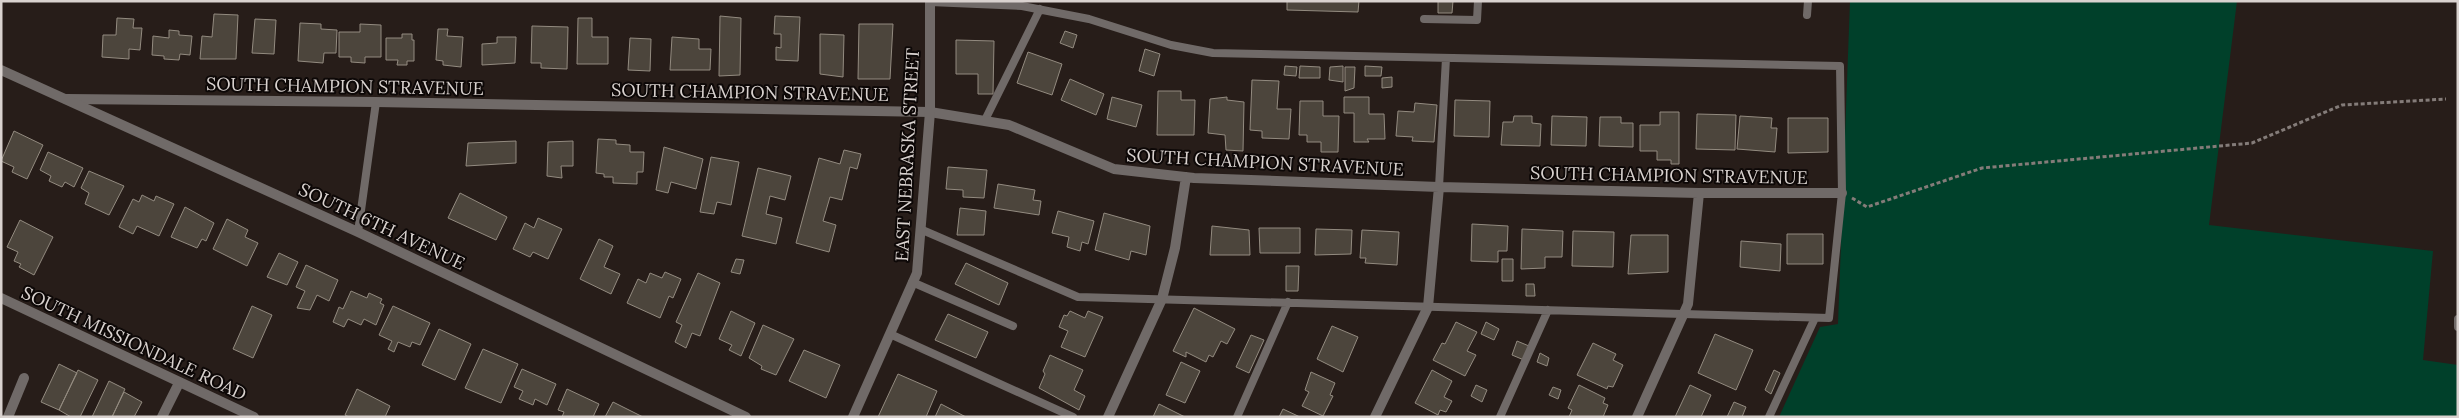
<svg xmlns="http://www.w3.org/2000/svg" width="2459" height="418" font-family="Lora,serif">
  <style>
    .green { fill: #00402a }
    .building { fill: #4c453c; stroke: #938b80 }
    .lines { fill: none; stroke-linecap: round; stroke-linejoin: round }
    .path { stroke: #847c79; stroke-width: 3; stroke-dasharray: 4 2.5; stroke-linecap: butt }
    .service { stroke: #706a68; stroke-width: 8 }
    .minor { stroke: #706a68; stroke-width: 10 }
    .tertiary { stroke: #706a68; stroke-width: 10 }
    .labels { text-anchor: middle; dominant-baseline: central; stroke-width: 4; stroke-linejoin: round; paint-order: stroke }
    .street-label { font-size: 18px; fill: #d9d2cf; stroke: #0d0807 }
  </style>
  <rect width="100%" height="100%" fill="#271d19"/>
  <path class="green" d="M1850 1H2237L2209 225 2433 251 2423 360 2458 365V417H1779L1820 327 1838 324Z"/>
  <path class="building" d="M1287 1H1359L1358 12 1287 10Z
    M1438 1H1453L1452 13H1438Z
    M214 14 238 15 236 59H200L202 36 212 37Z
    M720 16 741 18 740 75 719 76Z
    M775 16 800 17 798 61 776 60V47L781 48V34H774Z
    M117 18 134 19 133 28H142L140 50 129 49V59L102 57 103 35H116Z
    M578 18H592V37H608V64H577Z
    M255 19 276 20 274 54 252 53Z
    M300 23 321 24V29L337 30 336 53H324L323 63 298 61Z
    M360 24 381 25V57H365V63L351 62V57H339V32H360Z
    M859 24H893L890 79H858Z
    M532 26 568 27 567 69 541 68V63H531Z
    M438 29H448L447 36 463 37 461 67 443 65V61L436 60Z
    M169 30 179 31V35L192 36 190 55 180 54 179 60 164 59V56L152 55 153 36 169 38Z
    M1065 31 1077 35 1073 48 1060 43Z
    M402 34H412V40H414V61H407V65H397L398 60H386V38H402Z
    M820 34 844 35 843 77 820 74Z
    M497 37H516L515 63 482 65V44L497 43Z
    M672 37 699 39V49H711L710 70H670Z
    M630 38 651 39 650 71 628 70Z
    M956 40 994 41 993 94H978V74H956Z
    M1145 49 1160 54 1154 76 1139 71Z
    M1028 52 1062 64 1052 95 1017 83Z
    M1285 66 1297 67 1296 76 1284 75Z
    M1300 66 1320 67V78H1299Z
    M1343 66V82L1329 80 1330 67Z
    M1365 66 1382 67 1381 76H1365Z
    M1345 67H1355L1354 88 1345 91Z
    M1392 77V87L1382 88V78Z
    M1070 79 1104 94 1096 115 1061 100Z
    M1252 80 1279 81 1277 109H1291L1289 139 1262 138V131L1250 130Z
    M1158 91H1181V100H1195L1194 135H1157Z
    M1112 97 1142 105 1136 127 1107 119Z
    M1227 97V100L1244 102 1243 151 1226 150 1225 135 1208 133 1210 99Z
    M1344 97H1369V114H1384L1385 139H1367L1369 142H1354V113H1344Z
    M1455 100 1490 101 1489 137 1454 136Z
    M1300 101H1323V116H1339L1338 152H1321V142H1307V135H1299Z
    M1415 103 1437 105 1434 142 1412 141 1413 137 1396 136 1398 111 1414 112Z
    M1660 112H1679V164H1671V160H1657V151H1640V125H1660Z
    M1697 114 1736 115 1735 150 1696 149Z
    M1514 116H1532V123L1541 124 1540 146 1501 145 1503 122H1513Z
    M1552 116 1587 117 1586 146 1551 145Z
    M1740 116 1772 118 1771 128H1777L1775 152 1737 149Z
    M1600 117H1621V123H1633V147L1599 146Z
    M1788 118H1828V152L1788 153Z
    M14 131 43 145 27 179 12 172 14 167 1 161Z
    M598 139 616 140V144L630 145V152H644L643 172H637V184L613 183V177H604V174L596 173Z
    M516 141V163L466 166 468 143Z
    M573 141V166H561L562 178 547 176 548 142Z
    M664 147 703 159 696 189 671 182 668 193 656 190Z
    M844 150 861 154 857 169 850 167 842 200 830 197 823 221 836 225 829 252 796 243 819 158 840 164Z
    M48 152 83 168 74 187 65 182 62 187 49 181 51 176 40 170Z
    M711 157 739 162 731 205 717 202 714 214 700 212Z
    M948 167 987 170 984 198 963 197V190L946 189Z
    M758 168 791 176 785 200 770 196 766 214 782 218 776 244 742 236Z
    M89 171 124 186 109 215 85 204 89 193 81 188Z
    M998 184 1035 190 1033 200 1041 201 1039 215 994 208Z
    M460 193 507 217 496 240 448 218Z
    M142 195 154 201 156 196 174 204 159 236 137 226 133 234 119 227 133 199 139 202Z
    M185 207 214 223 206 241 202 239 197 248 171 237Z
    M960 208 986 211 984 235H957Z
    M1058 211 1094 221 1088 244 1082 242 1080 251 1067 247 1069 237 1052 233Z
    M1104 213 1150 226 1146 255 1131 251 1129 260 1095 250Z
    M538 218 562 229 548 259 533 252 530 257 513 249 525 223 534 228Z
    M227 219 248 230 245 237 258 243 247 266 213 249Z
    M20 220 53 237 34 275 19 267 21 264 14 261 18 252 7 247Z
    M1472 224 1508 226 1507 251H1498V262L1471 261Z
    M1212 226 1249 230 1250 255H1210Z
    M1259 228H1300V253H1260Z
    M1316 229 1352 230 1351 254 1315 255Z
    M1522 229 1563 231 1562 257H1545V268L1521 269Z
    M1362 230 1399 232 1397 265 1365 263 1366 258H1360Z
    M1573 231 1614 232 1613 267 1572 266Z
    M1787 234H1823V264H1787Z
    M1631 235H1668V272L1628 274Z
    M599 239 613 246 604 267 620 274 611 294 580 279Z
    M1741 241 1781 244 1780 271 1740 267Z
    M279 253 298 262 287 285 267 277Z
    M736 259 744 260 740 274 731 272Z
    M1502 259H1513V281H1502Z
    M966 263 1008 283 999 305 955 284Z
    M306 265 338 280 329 301 317 295 310 310 297 308 305 291 296 287Z
    M1286 266H1299L1298 291H1286Z
    M665 272 681 279 673 298 669 296 660 318 627 303 638 279 646 283 650 273 662 278Z
    M698 273 720 283 700 336 692 333 686 348 675 342 682 325 676 322Z
    M1526 284H1534L1535 296H1526Z
    M351 291 367 298 369 293 382 299 380 303 384 305 376 325 364 319 361 325 348 319 344 327 333 322 339 307 343 309Z
    M252 306 272 315 253 358 233 349Z
    M393 306 430 323 420 345 412 342 410 347 398 342 394 352 388 349 392 341 379 335Z
    M1194 308 1235 329 1227 344 1221 341 1213 357 1209 355 1206 362 1186 352V357L1173 351Z
    M731 311 755 323 741 356 729 350 732 345 719 339Z
    M1070 311 1085 318 1088 311 1103 317 1085 357 1061 347 1068 331 1059 327 1064 315 1067 316Z
    M948 314 988 332 976 358 935 340Z
    M1456 322 1477 332 1467 351 1476 355 1465 376 1433 360 1442 343 1445 344Z
    M1486 322 1499 329 1494 340 1481 334Z
    M763 325 794 339 776 375 761 369 762 366 749 358Z
    M1332 326 1358 337 1343 372 1317 359Z
    M439 329 471 344 455 380 422 365Z
    M1715 334 1753 350 1736 390 1698 373Z
    M1251 335 1264 340 1249 373 1236 367Z
    M1517 341 1529 346 1524 360 1512 355Z
    M1593 343 1616 354 1613 360 1623 365 1613 387 1608 386 1607 389 1577 375Z
    M483 349 518 364 501 403 465 388Z
    M804 350 840 365 826 398 789 381Z
    M1540 353 1549 358 1547 366 1537 362Z
    M1050 355 1083 370 1074 390 1085 396 1079 410 1039 388 1045 374 1043 371Z
    M1181 362 1200 371 1185 403 1166 395Z
    M59 364 77 373 59 410 41 402Z
    M522 369 556 384 547 405 535 399 533 405 519 399 523 391 514 387Z
    M78 370 98 380 80 417H71L59 410Z
    M1432 370 1452 381 1444 397 1452 401 1446 412 1440 410 1438 415 1415 403Z
    M1774 370 1780 373 1771 394 1765 390Z
    M1311 372 1335 383 1330 395 1333 396 1323 416 1302 406 1309 392 1305 390Z
    M898 374 937 391 926 417H878Z
    M109 381 125 389 112 417H92Z
    M1476 385 1487 390 1482 402 1471 396Z
    M1579 385 1605 398 1603 403 1608 405 1603 417H1569L1572 410 1568 408Z
    M1690 385 1711 395 1701 417H1675Z
    M1553 387 1561 390 1558 399 1549 395Z
    M357 389 390 406 385 417H349L345 415Z
    M567 389 599 404 593 417H562L564 412 558 410Z
    M124 392 142 402 134 417H112Z
    M613 402 643 417H605Z
    M1734 402 1746 407 1742 417H1727Z
    M941 404 966 417H935Z
    M1159 404 1185 417H1153Z
    M1283 409 1300 417H1279Z"/>
  <g class="lines">
    <path class="path" d="M1852 198 1867 207 1982 168 2252 143 2342 105 2446 99"/>
    <path class="service" d="M1807 15 1808 1
      M1424 19 1477 20 1478 1
      M985 120 1040 9
      M1439 187 1446 58
      M920 229 1078 297 1829 318 1842 193 1840 66 1213 53 1171 45 1089 19 1022 6 930 2
      M358 232 376 102
      M912 282 1013 326
      M2458 319V327
      M890 334 1073 417
      M1237 417 1288 302
      M1500 417 1548 310
      M1769 417 1815 318"/>
    <path class="minor" d="M66 99 376 102 930 112 1009 125 1114 169 1194 178 1439 187 1699 193H1842
      M1 298 254 417
      M8 417 24 378
      M162 417 179 383
      M1108 417 1162 299 1175 248 1186 177
      M1375 417 1428 307 1439 187
      M1637 417 1688 304 1699 193"/>
    <path class="tertiary" d="M1 70 358 232 746 417
      M853 417 917 273 930 112V1"/>
  </g>
  <g class="labels">
    <g class="street-label">
      <text transform="translate(345 86) rotate(1)">SOUTH CHAMPION STRAVENUE</text>
      <text transform="translate(750 92) rotate(1)">SOUTH CHAMPION STRAVENUE</text>
      <text transform="translate(907 155) rotate(-87)">EAST NEBRASKA STREET</text>
      <text transform="translate(1265 162) rotate(3)">SOUTH CHAMPION STRAVENUE</text>
      <text transform="translate(1669 175) rotate(1)">SOUTH CHAMPION STRAVENUE</text>
      <text transform="translate(382 226) rotate(25)">SOUTH 6TH AVENUE</text>
      <text transform="translate(134 343) rotate(25)">SOUTH MISSIONDALE ROAD</text>
    </g>
  </g>
  <rect width="2459" height="418" fill="none" stroke="#d9d2cf" stroke-width="5"/>
</svg>
